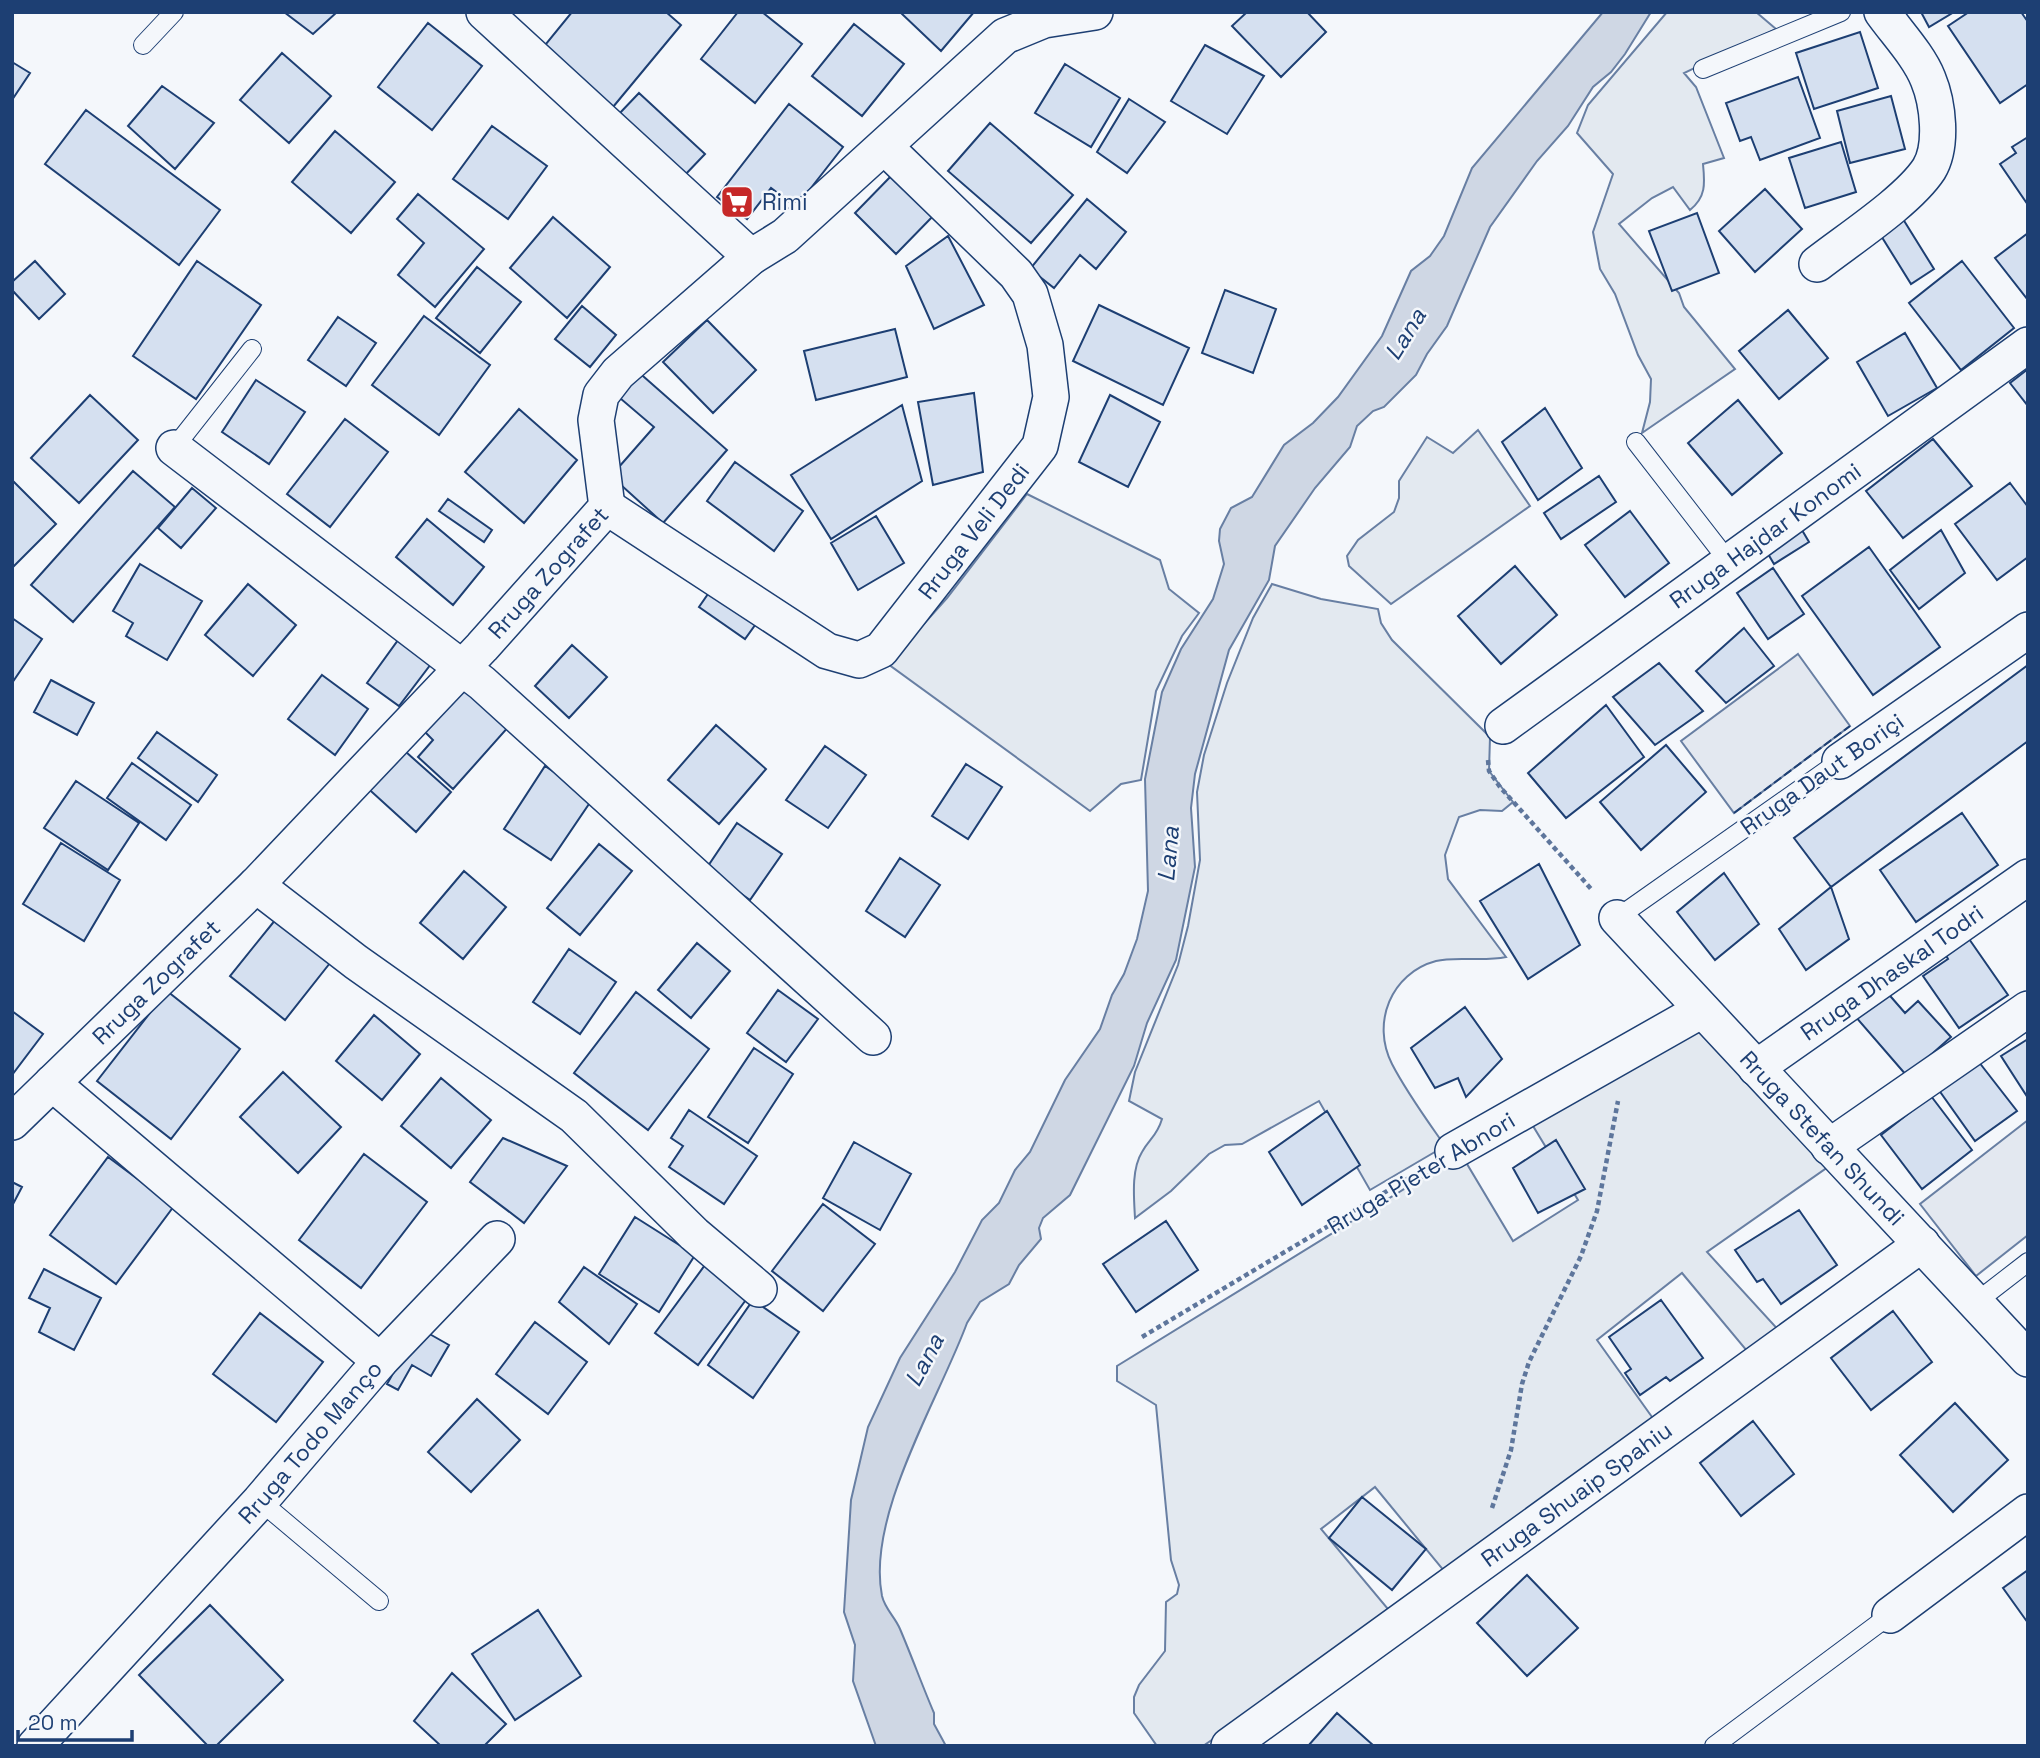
<svg xmlns="http://www.w3.org/2000/svg" width="2040" height="1758" font-family="'Space Grotesk',sans-serif">
  <style>
    .green { fill: #e3e9f0; stroke: #687fa3; stroke-width: 2 }
    .parking { fill: #e3e8f0; stroke: #687fa3; stroke-width: 2 }
    .water { fill: #cfd7e4; stroke: #687fa3; stroke-width: 2 }
    .building { fill: #d5e0f0; stroke: #1d3f73; stroke-width: 2 }
    .lines { fill: none; stroke-linecap: round; stroke-linejoin: round }
    .service-casing { stroke: #1d3f73; stroke-width: 20 }
    .minor-casing { stroke: #1d3f73; stroke-width: 38 }
    .path { stroke: #5e769c; stroke-width: 4.5; stroke-dasharray: 5 3.5; stroke-linecap: butt }
    .service { stroke: #f4f7fb; stroke-width: 18 }
    .minor { stroke: #f4f7fb; stroke-width: 35 }
    .fence { stroke: #1d3f73; stroke-width: 2; stroke-dasharray: 9 3.5; stroke-linecap: butt }
    .labels { text-anchor: middle; dominant-baseline: central; stroke-width: 5; stroke-linejoin: round; paint-order: stroke }
    .poi-label { font-size: 23px; fill: #1d3f73; stroke: #f4f7fb; text-anchor: start }
    .street-label { font-size: 23px; fill: #1d3f73; stroke: #f4f7fb }
    .water-label { font-size: 24px; font-style: italic; fill: #1d3f73; stroke: #f4f7fb }
  </style>
  <rect width="100%" height="100%" fill="#f4f7fb"/>
  <path class="green" d="M1667 12H1756L1776 29 1684 73 1696 87 1724 158 1703 164C1705 184 1706 197 1690 210L1673 187 1652 198 1619 224 1679 293 1684 307 1735 369 1642 433 1650 402 1651 379 1638 355 1615 294 1600 269 1593 232 1613 174 1577 133 1588 105Z
    M1478 430 1530 506 1391 604 1349 566 1347 556 1358 540 1394 512 1399 498V481L1427 437 1453 453Z
    M1027 494 1160 560 1169 589 1199 613 1182 636 1156 691 1141 780 1121 784 1090 811 888 664 947 598Z
    M1272 584 1321 599 1378 609 1381 623 1392 640 1490 737 1489 771 1513 802 1502 811 1480 810 1459 817 1445 855 1448 879 1506 957C1483 962 1455 956 1436 961 1391 973 1371 1023 1392 1064 1407 1093 1427 1120 1445 1146L1370 1190 1319 1101 1242 1144 1225 1145 1209 1154 1171 1191 1135 1218C1134 1198 1131 1170 1142 1152 1150 1138 1157 1136 1162 1119L1129 1101 1135 1072 1178 965 1188 926 1200 860 1197 792 1204 755 1227 683 1253 618Z
    M1696 1026 1835 1162 1707 1252 1783 1335 1752 1357 1682 1273 1597 1340 1657 1424 1449 1577 1375 1487 1321 1529 1393 1615 1203 1746H1157L1134 1713V1697L1139 1685 1165 1651 1166 1602 1177 1594 1179 1585 1171 1560 1156 1405 1117 1381V1366L1461 1154 1513 1241 1578 1200 1530 1121Z"/>
  <path class="parking" d="M1798 654 1850 726 1734 813 1681 741Z
    M2028 1120V1235L1976 1276 1920 1204Z"/>
  <path class="water" d="M1603 12H1651L1625 54 1611 72 1593 87 1568 126 1537 161 1490 227 1447 326 1427 354 1416 375 1384 407 1373 411 1357 426 1350 447 1315 488 1275 546 1269 580 1229 650 1195 774 1191 808 1195 867 1176 960 1147 1023 1134 1066 1070 1195 1043 1218 1039 1228 1041 1239 1019 1265 1009 1284 980 1302 967 1323C939 1399 866 1516 882 1596 885 1609 895 1617 900 1629 912 1657 922 1685 934 1713V1724L946 1746H876L853 1681 855 1645 844 1612 851 1500 868 1427 900 1358 955 1272 982 1220 999 1203 1015 1170 1030 1152 1065 1080 1100 1029 1112 995 1124 974 1137 939 1148 891 1145 779 1162 692 1181 649 1213 599 1224 564 1219 541 1220 529 1231 508 1252 497 1284 445 1313 423 1338 397 1382 336 1411 271 1430 256 1444 236 1472 168Z"/>
  <path class="building" d="M284 12H337L313 34Z
    M572 12H666L681 25 613 107 541 50Z
    M738 12H762L802 44 755 103 701 59Z
    M974 12 941 51 901 13 902 12Z
    M1247 12H1307L1326 32 1281 77 1232 26Z
    M1921 12H1954L1929 27Z
    M1969 12H2021L2028 22V84L2000 103 1948 26Z
    M428 23 482 66 432 130 378 87Z
    M854 24 904 64 862 116 812 76Z
    M1860 32 1878 88 1814 109 1796 53Z
    M1205 45 1264 76 1227 134 1171 101Z
    M282 53 331 96 289 143 240 100Z
    M12 62 30 73 12 100Z
    M1065 64 1120 98 1091 147 1035 113Z
    M1798 77 1820 138 1760 160 1751 137 1740 141 1726 103Z
    M162 86 214 123 175 169 128 126Z
    M639 93 705 154 683 177 618 115Z
    M1891 96 1905 149 1850 163 1837 111Z
    M1129 99 1165 122 1127 173 1097 152Z
    M789 104 843 147 796 207 771 188 747 219 717 197Z
    M86 110 220 210 179 265 45 164Z
    M990 123 1073 195 1031 243 948 171Z
    M492 126 547 166 508 219 453 179Z
    M335 131 395 182 351 233 292 182Z
    M2028 137V205L2000 164 2016 153 2012 147Z
    M1841 142 1856 192 1805 208 1789 158Z
    M895 172 937 212 896 254 855 213Z
    M1765 189 1802 229 1755 272 1719 231Z
    M418 194 484 249 435 307 398 275 424 243 397 219Z
    M1087 199 1126 232 1096 269 1080 255 1054 288 1030 269Z
    M1898 211 1934 269 1911 284 1875 226Z
    M1697 213 1719 273 1672 291 1649 231Z
    M553 217 610 267 567 318 510 268Z
    M2028 233V300L1995 258Z
    M948 236 984 305 934 329 906 266Z
    M35 261 65 294 39 319 12 290V282Z
    M197 261 261 305 196 399 133 356Z
    M1962 261 2014 328 1961 370 1909 303Z
    M477 267 521 302 480 353 436 318Z
    M1225 290 1276 309 1253 373 1202 353Z
    M1099 305 1189 348 1163 405 1073 361Z
    M582 306 616 335 590 367 555 339Z
    M1788 310 1828 358 1779 399 1739 351Z
    M424 316 490 365 439 435 372 385Z
    M338 317 376 343 346 386 308 360Z
    M707 320 756 370 713 413 663 362Z
    M895 329 907 377 816 400 804 351Z
    M1905 333 1937 388 1888 416 1857 362Z
    M635 369 727 450 663 523 611 476 654 427 614 393Z
    M2028 369V406L2010 383Z
    M256 380 305 412 269 464 222 432Z
    M974 393 983 472 933 485 918 402Z
    M90 395 138 440 79 503 31 458Z
    M1110 395 1160 422 1128 487 1079 462Z
    M1738 400 1782 453 1732 495 1688 443Z
    M902 405 922 481 831 539 791 475Z
    M1545 408 1582 468 1538 500 1502 442Z
    M519 409 577 460 524 523 465 472Z
    M345 419 388 452 330 527 287 494Z
    M1933 439 1972 486 1903 538 1866 491Z
    M735 462 803 511 774 551 707 501Z
    M133 471 175 507 73 622 31 585Z
    M1599 476 1616 502 1561 539 1544 513Z
    M12 480 56 524 14 566 12 565Z
    M2010 483 2028 507V557L1997 580 1955 524Z
    M192 488 216 508 181 548 158 528Z
    M448 499 492 530 484 542 439 511Z
    M1630 511 1669 563 1625 597 1585 545Z
    M876 516 904 563 858 590 831 543Z
    M427 519 484 567 453 605 396 557Z
    M1799 525 1809 542 1774 564 1764 547Z
    M1941 530 1965 573 1919 609 1890 570Z
    M1869 547 1940 647 1873 695 1802 596Z
    M140 564 202 601 167 660 126 636 133 623 113 611Z
    M1515 566 1557 615 1501 664 1458 616Z
    M1773 568 1804 614 1768 639 1737 593Z
    M717 581 763 614 745 639 699 607Z
    M248 584 296 625 253 676 205 635Z
    M12 618 42 639 12 683Z
    M1744 628 1774 666 1726 703 1696 671Z
    M401 636 434 660 399 706 367 683Z
    M572 645 607 677 569 718 535 686Z
    M1659 663 1703 711 1655 745 1613 697Z
    M2028 665V741L1831 887 1794 838Z
    M322 675 368 709 335 755 288 719Z
    M51 680 94 703 77 735 34 712Z
    M465 683 511 724 453 789 418 757 433 740 423 730Z
    M1606 705 1644 757 1566 818 1528 773Z
    M716 725 766 769 719 824 668 780Z
    M157 732 217 775 198 802 138 758Z
    M397 744 451 792 416 832 362 783Z
    M1666 745 1706 792 1641 850 1600 802Z
    M825 746 866 775 828 828 786 800Z
    M132 763 191 805 166 840 107 798Z
    M966 764 1002 787 968 839 932 816Z
    M545 766 593 798 551 860 504 829Z
    M76 781 139 823 108 870 44 828Z
    M1962 813 1998 865 1916 922 1880 870Z
    M737 823 782 854 750 900 706 869Z
    M61 843 120 880 84 941 23 904Z
    M599 844 632 871 580 935 547 908Z
    M900 858 940 885 905 937 866 911Z
    M1539 864 1580 945 1528 979 1480 901Z
    M464 871 506 907 463 959 420 923Z
    M1724 873 1759 924 1715 960 1677 912Z
    M1831 887 1849 939 1806 970 1779 929Z
    M276 919 330 963 285 1020 230 976Z
    M1967 936 2008 995 1959 1028 1923 976 1948 959 1944 952Z
    M697 943 730 971 691 1018 658 990Z
    M569 949 616 982 580 1034 533 1002Z
    M778 990 818 1019 786 1062 747 1033Z
    M1885 990 1905 1013 1918 1001 1951 1037 1907 1076 1855 1016Z
    M167 991 240 1049 171 1139 97 1081Z
    M636 992 709 1049 648 1130 574 1073Z
    M1465 1007 1502 1059 1466 1097 1458 1078 1435 1088 1411 1048Z
    M12 1011 43 1034 12 1075Z
    M374 1015 420 1054 382 1100 336 1061Z
    M2028 1039V1098L2001 1056Z
    M754 1048 793 1074 748 1143 708 1117Z
    M1975 1057 2017 1111 1975 1141 1936 1086Z
    M283 1072 341 1127 298 1173 240 1117Z
    M441 1078 491 1120 451 1168 401 1126Z
    M1931 1096 1972 1150 1922 1189 1881 1135Z
    M689 1110 757 1156 724 1204 669 1167 683 1146 671 1138Z
    M1327 1111 1360 1165 1302 1205 1269 1152Z
    M503 1138 567 1166 524 1223 470 1182Z
    M1556 1140 1585 1189 1538 1213 1513 1168Z
    M854 1142 911 1174 880 1230 823 1198Z
    M364 1154 427 1202 361 1288 299 1240Z
    M108 1157 174 1206 116 1284 50 1235Z
    M12 1182 22 1187 12 1206Z
    M823 1204 875 1244 823 1311 772 1271Z
    M1799 1210 1837 1265 1781 1304 1763 1279 1757 1282 1735 1250Z
    M635 1217 695 1255 659 1312 599 1274Z
    M1166 1221 1198 1270 1136 1312 1103 1264Z
    M705 1265 748 1297 698 1365 655 1333Z
    M584 1267 637 1304 609 1344 559 1302Z
    M44 1269 101 1298 74 1350 39 1332 50 1308 29 1298Z
    M753 1300 799 1332 753 1398 708 1365Z
    M1661 1300 1703 1358 1670 1381 1666 1377 1640 1395 1625 1373 1631 1369 1609 1337Z
    M1893 1311 1932 1362 1871 1410 1831 1358Z
    M260 1313 323 1362 276 1422 213 1374Z
    M535 1322 587 1362 548 1414 496 1374Z
    M419 1328 449 1345 431 1376 412 1365 398 1390 387 1384Z
    M477 1399 520 1440 471 1492 428 1452Z
    M1955 1403 2008 1460 1953 1512 1900 1455Z
    M1753 1421 1794 1474 1741 1516 1700 1463Z
    M1362 1497 1426 1549 1392 1590 1329 1538Z
    M2028 1570V1623L2003 1588Z
    M1527 1575 1578 1628 1527 1676 1477 1623Z
    M210 1605 283 1680 216 1746H208L139 1675Z
    M538 1610 581 1676 515 1720 472 1654Z
    M452 1673 506 1724 484 1746H441L414 1721Z
    M1337 1713 1374 1746H1308Z"/>
  <g class="lines">
    <defs>
      <path id="service" d="M143 45 174 12
        M1703 69 1841 12
        M1636 442 1729 562
        M174 448 252 349
        M1617 918 1840 761
        M1975 1303 2028 1262
        M260 1501 379 1601
        M1714 1746 1890 1615"/>
      <g id="minor">
        <path d="M484 12 751 257"/>
        <path d="M1817 264C1849 239 1908 201 1929 169 1943 146 1938 103 1928 79 1919 56 1897 33 1882 12"/>
        <path d="M174 448 482 683 873 1037"/>
        <path id="s1" d="M607 507 827 651 859 660 881 650 1040 446 1051 397 1045 345 1030 294 1016 274 885 147"/>
        <path id="s2" d="M1503 726 2028 345"/>
        <path d="M1840 761 2028 630"/>
        <path d="M256 885 356 962 574 1116 694 1234 759 1289"/>
        <path id="s3" d="M1617 918 2028 1359"/>
        <path id="s4" d="M1756 1068 2028 877"/>
        <path d="M52 1083 380 1361"/>
        <path id="s5" d="M12 1122 256 885 482 647 607 507 596 420 601 395 618 373 751 257 785 236 1005 36 1044 20 1095 12"/>
        <path d="M1829 1147 2028 1009"/>
        <path d="M1453 1151 1702 1010"/>
        <path d="M1890 1615 2028 1512"/>
        <path id="s6" d="M35 1746 260 1501 380 1361 497 1239"/>
        <path id="s7" d="M1229 1746 1922 1244"/>
      </g>
    </defs>
    <use href="#service" class="service-casing"/>
    <use href="#minor" class="minor-casing"/>
    <path class="path" d="M1488 760 1489 771 1500 787 1593 891
      M1142 1337 1424 1169
      M1492 1508 1511 1450 1522 1384 1529 1362 1581 1256 1597 1211 1618 1101"/>
    <use href="#service" class="service"/>
    <use href="#minor" class="minor"/>
    <path class="fence" d="M1734 813 1850 726"/>
  </g>
  <defs>
    <symbol id="supermarket-square" viewBox="-11 -11 22 22"><rect x="-9" y="-9" width="18" height="18" rx="4" fill="#c62828" stroke="#f4f7fb"/><path d="M-6-5.5h2.5l.6 2H6L4.5 2H-2.5L-4.4-4H-6ZM-1.5 3.2a1.3 1.3 0 1 0 .1 0ZM3 3.2a1.3 1.3 0 1 0 .1 0Z" fill="#fff"/></symbol>
  </defs>
  <g fill-rule="evenodd">
    <use href="#supermarket-square" x="718" y="183" width="38" height="38"/>
  </g>
  <g class="labels">
    <g class="poi-label">
      <text x="762" y="202">Rimi</text>
    </g>
    <g class="street-label">
      <text stroke="none"><textPath href="#s1" startOffset="471">Rruga Veli Dedi</textPath></text>
      <text stroke="none"><textPath href="#s2" startOffset="324">Rruga Hajdar Konomi</textPath></text>
      <text stroke="none"><textPath href="#s5" startOffset="768">Rruga Zografet</textPath></text>
      <text transform="translate(1822 774) rotate(-35)">Rruga Daut Boriçi</text>
      <text stroke="none"><textPath href="#s4" startOffset="166">Rruga Dhaskal Todri</textPath></text>
      <text stroke="none"><textPath href="#s5" startOffset="201">Rruga Zografet</textPath></text>
      <text stroke="none"><textPath href="#s3" startOffset="301">Rruga Stefan Shundi</textPath></text>
      <text transform="translate(1421 1173) rotate(-31)">Rruga Pjeter Abnori</text>
      <text stroke="none"><textPath href="#s6" startOffset="410">Rruga Todo Manço</textPath></text>
      <text stroke="none"><textPath href="#s7" startOffset="429">Rruga Shuaip Spahiu</textPath></text>
    </g>
    <g class="water-label">
      <text transform="translate(1405 334) rotate(-58)">Lana</text>
      <text transform="translate(1168 854) rotate(-85)">Lana</text>
      <text transform="translate(924 1360) rotate(-62)">Lana</text>
    </g>
  </g>
  <rect width="2040" height="1758" fill="none" stroke="#1d3f73" stroke-width="28"/>
  <path d="M18 1730v10h114v-10" fill="none" stroke="#1d3f73" stroke-width="3.5"/>
  <text x="28" y="1730" font-size="21" fill="#1d3f73" stroke="#f4f7fb" stroke-width="5" paint-order="stroke">20 m</text>
</svg>
